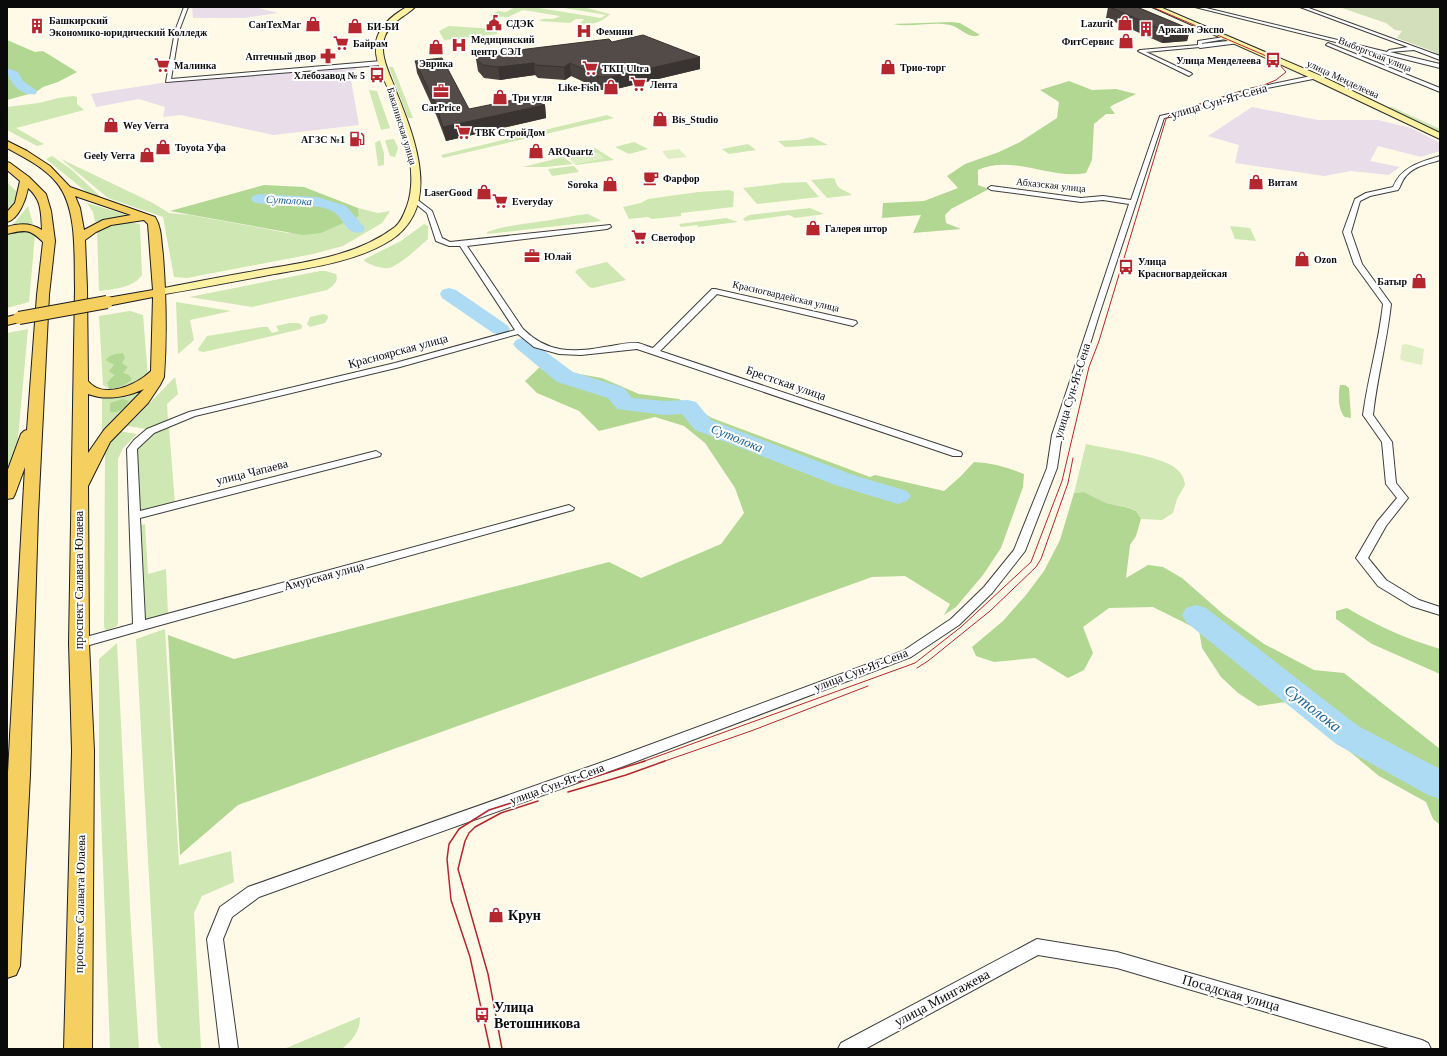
<svg xmlns="http://www.w3.org/2000/svg" width="1447" height="1056" font-family="'Times New Roman',serif">
  <style>
    .industrial { fill: #e8dde9 }
    .green { fill: #cee7b3 }
    .forest { fill: #b2d793 }
    .cemetery { fill: #d3debb }
    .pitch { fill: #e0eec5 }
    .lines { fill: none; stroke-linecap: round; stroke-linejoin: round }
    .river { fill: #aedbf4; fill-rule: evenodd }
    .minor-casing { stroke: #3d3d3d; stroke-width: 2 }
    .tertiary-casing { stroke: #3d3d3d; stroke-width: 2 }
    .secondary-casing { stroke: #2c2c2c; stroke-width: 2 }
    .primary-casing { stroke: #1b1b1b; stroke-width: 2 }
    .minor { fill: #fff; fill-rule: evenodd }
    .tertiary { fill: #fff; fill-rule: evenodd }
    .secondary { fill: #fdf2a4; fill-rule: evenodd }
    .primary { fill: #f5cf60; fill-rule: evenodd }
    .tram-far1 { stroke: #b5272f; stroke-width: 1 }
    .tram { stroke: #b5272f; stroke-width: 1.5 }
    .primary-bridge-casing { stroke: #1b1b1b; stroke-width: 14; stroke-linecap: butt }
    .primary-bridge { stroke: #f5cf60; stroke-width: 12 }
    .wall { fill: #47403d }
    .shaded-wall { fill: #393432 }
    .building { fill: #524b47; stroke: #393432 }
    .labels { text-anchor: middle; dominant-baseline: central; stroke-width: 4; stroke-linejoin: round; paint-order: stroke }
    .far-poi-label { font-size: 10px; font-weight: bold; fill: #0a0a0a; stroke: #fff; text-anchor: start }
    .far-street-label { font-size: 10px; fill: #0a0a0a; stroke: #fff }
    .far-water-label { font-size: 11px; font-style: italic; fill: #186197; stroke: #fff }
    .street-label { font-size: 12px; fill: #0a0a0a; stroke: #fff }
    .water-label { font-size: 13px; font-style: italic; fill: #186197; stroke: #fff }
    .near-poi-label { font-size: 14px; font-weight: bold; fill: #0a0a0a; stroke: #fff; text-anchor: start }
    .near-street-label { font-size: 14px; fill: #0a0a0a; stroke: #fff }
    .near-water-label { font-size: 16px; font-style: italic; fill: #186197; stroke: #fff }
  </style>
  <rect width="100%" height="100%" fill="#fefae7"/>
  <path class="industrial" d="M192 7H255L278 13 244 18H193Z
    M354 67 357 70 341 73 344 81 351 80 359 125 273 135 181 115 163 117 165 107 139 99 96 107 91 94 161 83Z
    M1252 107 1318 120H1378L1411 128 1440 143V151L1421 157 1378 146 1370 161 1400 167 1389 175 1351 171 1324 176 1235 163 1239 145 1208 136Z"/>
  <path class="green" d="M515 7H533L601 18 606 15 558 7H583L610 14C601 23 592 25 579 24L584 19H576L570 23 539 21C546 16 551 22 560 16L523 10 508 17 489 16 498 11 506 12 501 15Z
    M449 26 495 29 498 34 444 40 439 31Z
    M389 67H393L413 118H408Z
    M369 90 377 91 390 128 381 130Z
    M73 96 77 97V104L84 110 16 128 44 144 37 146 7 130V107L39 103 58 98Z
    M1389 107H1392L1440 129V132Z
    M607 115 614 118 443 158 441 155Z
    M812 137 828 145 785 147 778 141 798 140Z
    M394 139 398 148 395 157 390 156 385 140Z
    M380 140 384 153V165L378 166 375 143Z
    M634 142 648 149 629 154 615 147Z
    M748 144 756 150 729 154 722 149Z
    M595 148 614 160 576 165 575 164 604 158 597 153 568 158 565 156Z
    M52 156 72 170 103 199 89 194 46 159Z
    M563 157 573 164 546 167H523Z
    M61 159 153 203 169 213 190 215 288 233 359 216 358 208 378 213 390 211 382 223 343 246 313 254 187 278 174 277 163 217 108 198Z
    M574 166 579 172 552 176 548 169Z
    M832 178 835 179C837 191 845 189 852 195L827 198 811 180Z
    M7 182 19 194 17 203 7 216Z
    M806 182 819 197 757 204 743 188 783 183Z
    M730 190 734 192 733 207 681 213V216L652 219 648 217 629 219 623 207 641 203 648 199 698 192Z
    M87 203 127 215 111 218 95 222 93 212Z
    M28 206 33 224 11 227Z
    M810 208 824 214 795 218 789 215 745 221 743 219 749 215Z
    M588 214 602 221 487 234V232C508 225 530 223 551 220 564 218 575 215 588 214Z
    M726 218 738 222 698 227 697 225 681 227 679 224Z
    M128 222 140 224 142 275C133 288 114 289 99 291L97 231 112 224Z
    M424 224 428 226V239C419 247 400 265 389 268 381 269 371 265 364 261L365 259 401 241Z
    M1230 226 1250 228 1256 241 1235 239Z
    M29 229 35 235 29 302 7 308V236L11 233Z
    M607 262 626 280 593 288 589 287 575 272 578 269Z
    M320 271H326L336 274C339 282 333 286 327 290L252 307 189 297Z
    M176 302 231 311 190 320 194 340 178 354Z
    M130 311 143 315 148 377 119 390H111L121 387 122 373 128 367 112 364 114 365V374L107 385 109 389 103 385 99 316Z
    M323 314 327 315 328 318 325 323 310 327 307 324 310 317Z
    M290 323H298L302 325V327L301 329 204 352 199 351 198 349 207 336 262 327H268L272 333 279 331 276 326Z
    M28 329 16 460 7 481V333Z
    M175 377 178 394 167 404 168 420 147 429 127 426Z
    M146 389 102 433V398Z
    M169 427 175 504 140 513 136 449 151 434Z
    M118 431 137 434 123 448 118 459V622L117 626 106 631 104 627 105 452 109 442Z
    M1086 444C1108 449 1156 455 1174 467 1181 472 1184 477 1185 485L1177 499 1173 513 1162 520 1141 519 1136 511 1130 508 1106 503 1084 492 1074 493Z
    M145 524 148 574 166 569 168 615 141 623 139 526Z
    M165 629 179 865 231 851 234 882 202 896 194 913 201 1049H162L158 1042 136 639Z
    M117 643 131 927 139 1049H110L99 762V659Z
    M360 1017C360 1032 353 1039 342 1049H284Z"/>
  <path class="forest" d="M951 22 960 23 980 35C969 40 960 27 950 25 932 21 910 28 893 24Z
    M7 40 35 52 43 51 77 72 58 82 43 87 36 92 7 100Z
    M1069 81 1092 90 1116 89 1136 94 1113 105 1110 107 1115 114H1106L1094 124 1092 160 1086 173C1051 180 1012 154 978 170V185L989 189 951 209 945 215 946 223 961 229 913 233 921 215 882 218 883 203 924 201 958 188 947 176 965 164 999 152 1020 142 1057 118 1059 102 1040 90Z
    M264 185 304 187 358 208 359 216 321 233 303 235 170 211Z
    M123 353 125 358 122 363 128 367 123 373 129 375 132 379C126 385 117 389 109 389L107 383 114 375 109 371 114 365 106 360C110 354 116 354 123 353Z
    M540 367 602 378 639 394 679 399 712 418 870 477 875 475 944 491 960 477 974 462C992 463 1007 467 1024 474L1023 487 1001 548 983 575 956 607 944 615 950 604 905 576 872 577 238 805 180 855 168 635 234 659 609 562 641 578 721 544 744 513 735 488 705 443 684 426 655 417 599 431 579 411 537 393 525 381Z
    M1340 385H1345L1349 388 1351 418 1345 417C1338 411 1338 395 1340 385Z
    M123 399 129 401C123 409 121 413 110 412V403Z
    M1084 492 1106 503 1129 508 1136 511 1141 519 1136 536 1130 545 1126 578 1148 565 1163 567 1182 578 1223 614 1264 644 1314 670 1344 673 1440 749V825L1433 819 1426 802 1379 776 1313 721 1293 701 1258 706 1238 693 1221 677 1202 648 1199 630 1153 607 1109 608 1083 627 1093 653 1084 670 1068 678 1035 658 994 662 976 656 972 647 1003 621 1026 595 1044 571 1060 540 1074 493Z
    M1347 608C1377 626 1407 639 1440 649V674L1372 644 1336 619V611Z"/>
  <path class="cemetery" d="M1339 7H1440V56L1432 51 1397 38 1402 31 1395 30 1386 23 1374 19Z"/>
  <path class="pitch" d="M679 149 687 157 668 159 662 151Z
    M597 153 604 158 575 164 568 158Z
    M1406 344 1424 349 1422 365 1404 361 1400 359 1402 345Z"/>
  <g class="lines">
    <path class="river" d="M7 68 18 72 23 81 37 91 36 94C21 97 7 81 7 68Z
      M259 194 317 197 346 206 365 228 363 232C345 236 346 220 334 212 317 201 275 208 253 202L251 199 253 196Z
      M449 288 456 290 507 325 510 329 507 333 500 335 493 333 442 298 440 294 442 290Z
      M523 338 530 340 573 372 624 388 632 398 665 401 688 400 696 402 711 420 853 475 907 491 911 496 907 501 898 504 835 485 695 430 682 414 665 415 617 409 608 398 557 382 516 348 513 344 516 340Z
      M1196 605 1206 608 1358 726 1440 769V799L1428 795 1336 744 1186 622 1182 615 1186 608Z"/>
    <defs>
      <path id="minor" d="M184 7H188L179 31 171 79 381 61 384 63 381 65 166 82 175 31Z
        M1195 7H1202L1387 52 1389 50 1408 47 1300 7H1306L1440 56V60L1414 50 1390 52 1440 64V68Z
        M1224 37 1226 39 1202 43V46L1200 47 1146 52 1191 73 1192 74 1189 76 1138 51 1140 50 1198 45V41Z
        M1328 43 1440 88V92L1326 45Z
        M1316 75 1319 77 1318 78 1252 91 1180 115 1164 118 1099 315 1062 435 1057 468 1025 551 992 593 959 625 911 657 624 766 259 897 232 917 223 939 238 1049H220L207 939 220 907 248 887 614 758 903 651 951 619 984 587 1014 550 1047 468 1052 435 1129 204 1103 200 1081 202 991 190 988 188 991 186 1081 198 1103 196 1131 200 1160 116 1177 112 1249 89Z
        M1440 156V160C1428 164 1414 166 1406 176 1402 180 1401 186 1398 190L1370 196 1360 201 1351 232 1362 264 1391 304C1387 342 1377 377 1373 415L1392 442 1396 483 1408 498 1386 526 1368 558 1386 580 1419 600 1440 607V615L1411 606 1378 586 1356 558 1377 522 1397 498 1386 484 1382 442 1363 415C1368 377 1379 342 1383 304L1354 264 1343 232 1355 199 1366 193 1393 187C1401 167 1420 162 1440 156Z
        M411 198H415L432 211 442 238 450 242 610 225 611 227 607 229 467 246 523 329C547 353 573 353 604 347 615 346 627 342 638 343 643 344 648 347 653 348L712 289H715L856 321 857 323 853 326 717 294 660 351 961 452 962 454 961 456H953L637 349 581 355 559 354 534 347 518 334 400 367 195 416 154 433 137 449 140 511 376 451 381 454 380 456 140 518 145 620 569 505 574 508 573 510 139 631 79 648 75 646 73 643 75 640 133 624 127 449 134 440 147 429 189 412 395 363 515 330 460 246H449L436 241 427 213 411 200Z
        M1037 939 1117 952 1422 1040 1428 1043 1431 1049H1392L1117 968 1038 955 865 1049H838L841 1043Z"/>
      <path id="tertiary" d="M1237 40 1240 42 1239 43 1200 48 1197 46 1200 44Z"/>
      <path id="secondary" d="M407 7H415C405 17 391 21 385 36 378 54 390 74 396 91 414 136 443 206 391 240 356 262 309 268 269 275 232 282 196 289 159 295L155 294 153 292 155 290 159 289C193 282 227 276 260 270 306 262 357 256 395 227 401 222 404 214 407 206 420 169 401 124 388 89 382 74 374 59 376 42 379 26 394 14 407 7Z
        M1152 7H1160L1319 75 1440 133V139L1313 79Z"/>
      <path id="primary" d="M7 141 27 151 50 166 70 187 155 217C162 228 161 242 163 255 166 296 167 336 164 377L160 385 148 403 110 442 88 486 89 643 94 751 92 1049H64L72 751 69 643 75 288C74 257 78 209 57 183 44 167 25 158 7 148ZM75 196 131 215 103 220 84 230 80 208ZM144 220 148 224 153 290 107 298 103 299 101 302 103 305 107 306 153 297 151 371C137 385 103 400 88 381L87 288 85 240 96 232 111 225ZM144 389 104 430 88 453V394C106 401 127 397 144 389Z
        M7 162 10 163 29 177 46 194 51 211 55 241 49 295 38 514 30 775 20 966 16 975 7 978V790L25 467 15 494 13 498 7 499V472L21 434 24 431 27 430 37 295 43 242C29 228 25 230 7 234V227C19 223 31 223 42 230 41 213 42 200 28 188 26 199 19 219 7 222V212L15 203 20 181 7 170Z
        M19 314 24 315 25 318 24 321 7 325V317Z"/>
    </defs>
    <use href="#minor" class="minor-casing"/>
    <use href="#tertiary" class="tertiary-casing"/>
    <use href="#secondary" class="secondary-casing"/>
    <use href="#primary" class="primary-casing"/>
    <use href="#minor" class="minor"/>
    <use href="#tertiary" class="tertiary"/>
    <use href="#secondary" class="secondary"/>
    <use href="#primary" class="primary"/>
    <path class="tram-far1" d="M917 668 928 661 990 611 1036 567 1041 559 1068 483 1073 458
      M642 762 915 663 961 627 1031 562 1062 481 1089 367 1099 341 1166 119 1173 112 1264 85 1276 80 1286 72 1278 63 1264 55 1152 7
      M662 762 751 731 868 686"/>
    <path class="tram" d="M568 792 626 775 665 761
      M490 1049 470 957 451 900 447 859 449 844 459 829 489 810 645 761
      M502 1049 488 974 458 869 465 841 469 833 475 827 501 813 538 801"/>
    <defs>
      <path id="primary-bridge" d="M19 318 107 302"/>
    </defs>
    <use href="#primary-bridge" class="primary-bridge-casing"/>
    <use href="#primary-bridge" class="primary-bridge"/>
  </g>
  <path class="wall" d="M1108 7H1137L1190 29 1187 41 1162 43 1106 18Z
    M612 42 700 57V69L612 90H601L571 76 565 80 538 78 535 75 500 80 484 78 478 71 476 59Z
    M415 61 469 109 545 105 546 118 446 141 437 117 417 73Z"/>
  <path class="shaded-wall" d="M1190 29 1187 41 1162 43 1165 31Z
    M700 57V69L612 90 611 77Z
    M534 63 535 75 500 80 498 67Z
    M570 63 571 76 565 80 564 67Z
    M545 105 546 118 446 141 443 127Z"/>
  <path class="building" d="M1110 7H1137L1190 29 1165 31Z
    M643 35 700 57 611 77H600L570 63 564 67 536 65 534 63 498 67 483 65 476 59 486 54 609 39 612 42Z
    M442 58 469 109 523 98 545 105 443 127 435 103 415 61Z"/>
  <defs>
    <symbol id="civic-bare" viewBox="-9 -9 18 18"><path d="M-.6-6.5H3V-4.5H.6V-3L4-1V1h2V6H-6V1h2V-1L-.6-3ZM-1.2 2.5V6h2.4V2.5Z" fill="#b5272f" stroke="#fff" stroke-width="2.5" paint-order="stroke"/></symbol>
    <symbol id="shop-bare" viewBox="-9 -9 18 18"><path d="M-5-2.5h2.3a2.7 3.5 0 0 1 5.4 0H5L5.5 6h-11ZM-1.5-2.5h3a1.5 2.3 0 0 0-3 0Z" fill="#b5272f" stroke="#fff" stroke-width="2.5" paint-order="stroke"/></symbol>
    <symbol id="building-bare" viewBox="-9 -9 18 18"><path d="M-4-6H4V6H1V3H-1V6H-4ZM-2.5-4.3h1.7v1.8h-1.7ZM.8-4.3h1.7v1.8H.8ZM-2.5-1h1.7V.8h-1.7ZM.8-1h1.7V.8H.8Z" fill="#b5272f" stroke="#fff" stroke-width="2.5" paint-order="stroke"/></symbol>
    <symbol id="hospital-bare" viewBox="-9 -9 18 18"><path d="M-5-5h3v3.5h4V-5h3V5h-3V1.5h-4V5h-3Z" fill="#b5272f" stroke="#fff" stroke-width="2.5" paint-order="stroke"/></symbol>
    <symbol id="supermarket-bare" viewBox="-9 -9 18 18"><path d="M-6-5.5h2.5l.6 2H6L4.5 2H-2.5L-4.4-4H-6ZM-1.5 3.2a1.3 1.3 0 1 0 .1 0ZM3 3.2a1.3 1.3 0 1 0 .1 0Z" fill="#b5272f" stroke="#fff" stroke-width="2.5" paint-order="stroke"/></symbol>
    <symbol id="pharmacy-bare" viewBox="-9 -9 18 18"><path d="M-2-6h4v4h4v4h-4v4h-4v-4h-4v-4h4Z" fill="#b5272f" stroke="#fff" stroke-width="2.5" paint-order="stroke"/></symbol>
    <symbol id="bus-bare" viewBox="-9 -9 18 18"><path d="M-5-6H5V4H4V6H2V4H-2V6H-4V4H-5ZM-3.5-4V0h7V-4ZM-3.5 1.2v1.5H-2V1.2ZM2 1.2v1.5H3.5V1.2Z" fill="#b5272f" stroke="#fff" stroke-width="2.5" paint-order="stroke"/></symbol>
    <symbol id="office-bare" viewBox="-9 -9 18 18"><path d="M-6-3h4V-5.5h4V-3h4V5H-6ZM-1-4.5V-3h2v-1.5ZM-6 0V1H6V0Z" fill="#b5272f" stroke="#fff" stroke-width="2.5" paint-order="stroke"/></symbol>
    <symbol id="fuel-bare" viewBox="-9 -9 18 18"><path d="M-5.5-6h7V0h2V4h1.3V-2.5L3-4.5l.8-.8L6-3V5H2.5V1h-1V6h-7ZM-4.2-4.7v3.2H.2V-4.7Z" fill="#b5272f" stroke="#fff" stroke-width="2.5" paint-order="stroke"/></symbol>
    <symbol id="cafe-bare" viewBox="-9 -9 18 18"><path d="M-5.5-4.5H6V0H3Q3 3.5 0 3.5H-2.5Q-5.5 3.5-5.5 0ZM3-3.2v2h1.7v-2ZM-6 4.5H4V6H-6Z" fill="#b5272f" stroke="#fff" stroke-width="2.5" paint-order="stroke"/></symbol>
  </defs>
  <g fill-rule="evenodd">
    <use href="#civic-bare" x="483" y="12" width="22" height="22"/>
    <use href="#shop-bare" x="1114" y="12" width="22" height="22"/>
    <use href="#shop-bare" x="302" y="13" width="22" height="22"/>
    <use href="#building-bare" x="26" y="15" width="22" height="22"/>
    <use href="#shop-bare" x="344" y="15" width="22" height="22"/>
    <use href="#building-bare" x="1135" y="18" width="22" height="22"/>
    <use href="#hospital-bare" x="573" y="20" width="22" height="22"/>
    <use href="#shop-bare" x="1115" y="30" width="22" height="22"/>
    <use href="#supermarket-bare" x="330" y="32" width="22" height="22"/>
    <use href="#hospital-bare" x="448" y="34" width="22" height="22"/>
    <use href="#shop-bare" x="425" y="36" width="22" height="22"/>
    <use href="#pharmacy-bare" x="317" y="45" width="22" height="22"/>
    <use href="#bus-bare" x="1262" y="49" width="22" height="22"/>
    <use href="#supermarket-bare" x="151" y="54" width="22" height="22"/>
    <use href="#shop-bare" x="877" y="56" width="22" height="22"/>
    <use href="#supermarket-bare" x="579" y="57" width="22" height="22"/>
    <use href="#bus-bare" x="366" y="64" width="22" height="22"/>
    <use href="#supermarket-bare" x="627" y="73" width="22" height="22"/>
    <use href="#shop-bare" x="600" y="76" width="22" height="22"/>
    <use href="#office-bare" x="430" y="80" width="22" height="22"/>
    <use href="#shop-bare" x="489" y="86" width="22" height="22"/>
    <use href="#shop-bare" x="649" y="108" width="22" height="22"/>
    <use href="#shop-bare" x="100" y="114" width="22" height="22"/>
    <use href="#supermarket-bare" x="452" y="121" width="22" height="22"/>
    <use href="#fuel-bare" x="346" y="128" width="22" height="22"/>
    <use href="#shop-bare" x="152" y="136" width="22" height="22"/>
    <use href="#shop-bare" x="525" y="140" width="22" height="22"/>
    <use href="#shop-bare" x="136" y="144" width="22" height="22"/>
    <use href="#cafe-bare" x="640" y="167" width="22" height="22"/>
    <use href="#shop-bare" x="1245" y="171" width="22" height="22"/>
    <use href="#shop-bare" x="599" y="173" width="22" height="22"/>
    <use href="#shop-bare" x="473" y="181" width="22" height="22"/>
    <use href="#supermarket-bare" x="489" y="190" width="22" height="22"/>
    <use href="#shop-bare" x="802" y="217" width="22" height="22"/>
    <use href="#supermarket-bare" x="628" y="226" width="22" height="22"/>
    <use href="#office-bare" x="521" y="245" width="22" height="22"/>
    <use href="#shop-bare" x="1291" y="248" width="22" height="22"/>
    <use href="#bus-bare" x="1115" y="256" width="22" height="22"/>
    <use href="#shop-bare" x="1408" y="270" width="22" height="22"/>
    <use href="#shop-bare" x="485" y="904" width="22" height="22"/>
    <use href="#bus-bare" x="471" y="1004" width="22" height="22"/>
  </g>
  <g class="labels">
    <g class="far-poi-label">
      <text x="49" y="20">Башкирский<tspan x="49" dy="12">Экономико-юридический Колледж</tspan></text>
      <text x="506" y="23">СДЭК</text>
      <text x="1113" y="23" text-anchor="end">Lazurit</text>
      <text x="301" y="24" text-anchor="end">СанТехМаг</text>
      <text x="367" y="26">БИ-БИ</text>
      <text x="1158" y="29">Аркаим Экспо</text>
      <text x="596" y="31">Фемини</text>
      <text x="471" y="39">Медицинский<tspan x="471" dy="12">центр СЭЛ</tspan></text>
      <text x="1114" y="41" text-anchor="end">ФитСервис</text>
      <text x="353" y="43">Байрам</text>
      <text x="316" y="56" text-anchor="end">Аптечный двор</text>
      <text x="1261" y="60" text-anchor="end">Улица Менделеева</text>
      <text x="436" y="63" text-anchor="middle">Эврика</text>
      <text x="174" y="65">Малинка</text>
      <text x="900" y="67">Трио-торг</text>
      <text x="602" y="68">ТКЦ Ultra</text>
      <text x="365" y="75" text-anchor="end">Хлебозавод № 5</text>
      <text x="650" y="84">Лента</text>
      <text x="599" y="87" text-anchor="end">Like-Fish</text>
      <text x="512" y="97">Три угля</text>
      <text x="441" y="107" text-anchor="middle">CarPrice</text>
      <text x="672" y="119">Bis_Studio</text>
      <text x="123" y="125">Wey Verra</text>
      <text x="475" y="132">ТВК СтройДом</text>
      <text x="345" y="139" text-anchor="end">АГЗС №1</text>
      <text x="175" y="147">Toyota Уфа</text>
      <text x="548" y="151">ARQuartz</text>
      <text x="135" y="155" text-anchor="end">Geely Verra</text>
      <text x="663" y="178">Фарфор</text>
      <text x="1268" y="182">Витам</text>
      <text x="598" y="184" text-anchor="end">Soroka</text>
      <text x="472" y="192" text-anchor="end">LaserGood</text>
      <text x="512" y="201">Everyday</text>
      <text x="825" y="228">Галерея штор</text>
      <text x="651" y="237">Светофор</text>
      <text x="544" y="256">Юлай</text>
      <text x="1314" y="259">Ozon</text>
      <text x="1138" y="261">Улица<tspan x="1138" dy="12">Красногвардейская</tspan></text>
      <text x="1407" y="281" text-anchor="end">Батыр</text>
    </g>
    <g class="far-street-label">
      <text transform="translate(1375 54) rotate(22)">Выборгская улица</text>
      <text transform="translate(1343 79) rotate(25)">улица Менделеева</text>
      <text transform="translate(402 126) rotate(73)">Бакалинская улица</text>
      <text transform="translate(1051 185) rotate(6)">Абхазская улица</text>
      <text transform="translate(786 296) rotate(13)">Красногвардейская улица</text>
    </g>
    <g class="far-water-label">
      <text transform="translate(289 200) rotate(3)">Сутолока</text>
    </g>
    <g class="street-label">
      <text transform="translate(1219 101) rotate(-16)">улица Сун-Ят-Сена</text>
      <text transform="translate(398 351) rotate(-15)">Красноярская улица</text>
      <text transform="translate(786 383) rotate(19)">Брестская улица</text>
      <text transform="translate(1072 391) rotate(-73)">улица Сун-Ят-Сена</text>
      <text transform="translate(252 472) rotate(-14)">улица Чапаева</text>
      <text transform="translate(324 576) rotate(-15)">Амурская улица</text>
      <text transform="translate(79 580) rotate(-90)">проспект Салавата Юлаева</text>
      <text transform="translate(861 670) rotate(-21)">улица Сун-Ят-Сена</text>
      <text transform="translate(557 784) rotate(-20)">улица Сун-Ят-Сена</text>
      <text transform="translate(80 904) rotate(-89)">проспект Салавата Юлаева</text>
    </g>
    <g class="water-label">
      <text transform="translate(737 438) rotate(22)">Сутолока</text>
    </g>
    <g class="near-poi-label">
      <text x="508" y="915">Крун</text>
      <text x="494" y="1007">Улица<tspan x="494" dy="16">Ветошникова</tspan></text>
    </g>
    <g class="near-street-label">
      <text transform="translate(1231 993) rotate(16)">Посадская улица</text>
      <text transform="translate(942 998) rotate(-28)">улица Мингажева</text>
    </g>
    <g class="near-water-label">
      <text transform="translate(1313 708) rotate(38)">Сутолока</text>
    </g>
  </g>
  <rect width="1447" height="1056" fill="none" stroke="#0a0a0a" stroke-width="16"/>
</svg>
